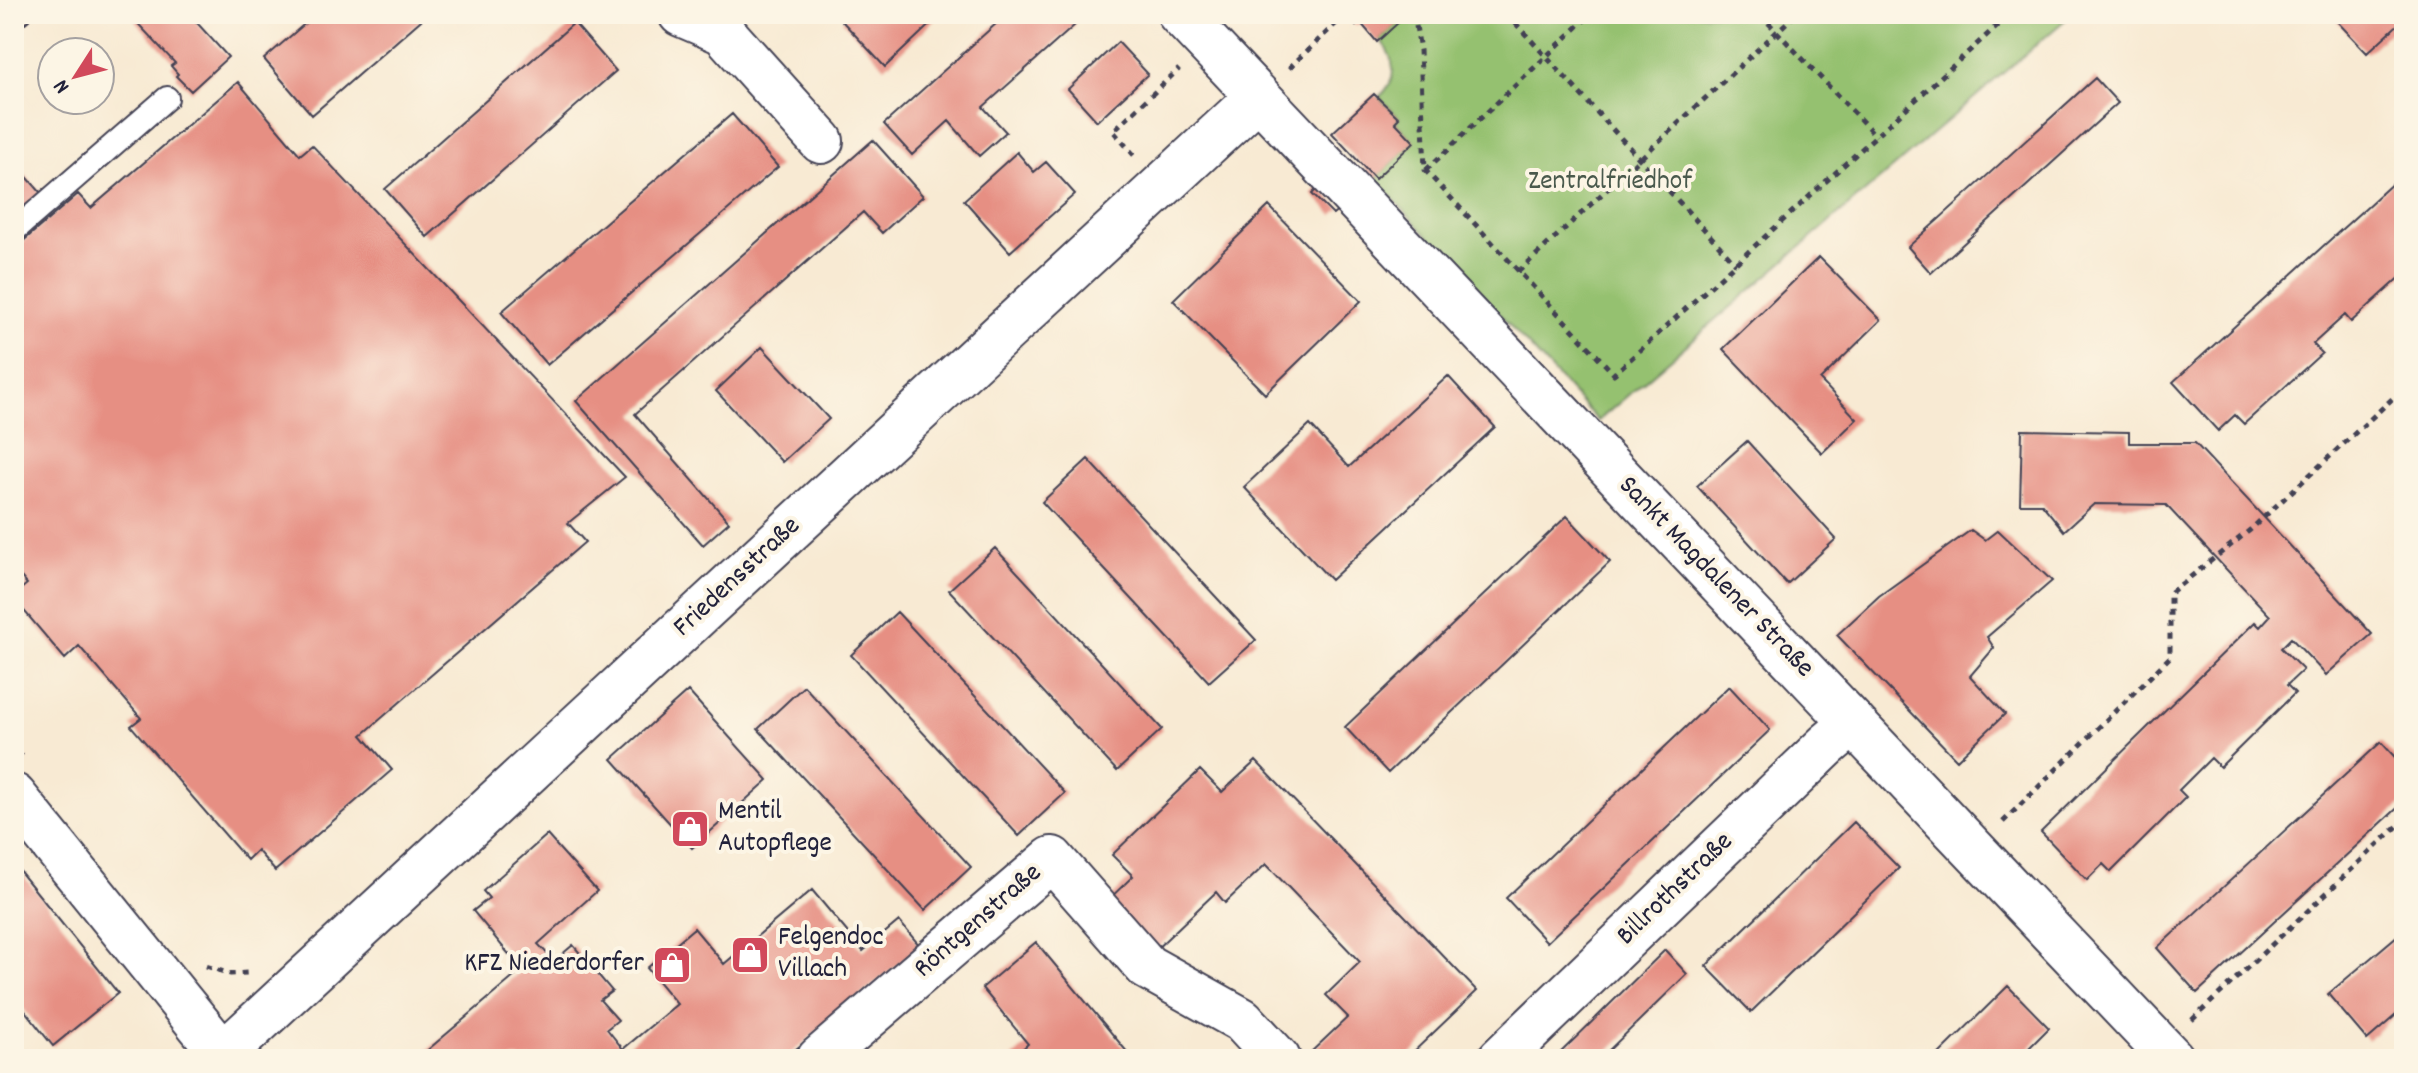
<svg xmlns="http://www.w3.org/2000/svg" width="2418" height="1073" font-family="Dekko,sans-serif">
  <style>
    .green { fill: #95c16f; stroke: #5c7255; stroke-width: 2 }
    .building { fill: #e68f83 }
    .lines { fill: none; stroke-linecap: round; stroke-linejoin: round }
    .service-casing { stroke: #424052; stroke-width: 26 }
    .minor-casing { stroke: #424052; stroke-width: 48 }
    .tertiary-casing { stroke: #424052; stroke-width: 48 }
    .path { stroke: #424052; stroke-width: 5; stroke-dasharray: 6 6; stroke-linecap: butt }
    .service { stroke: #fff; stroke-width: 22 }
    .minor { stroke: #fff; stroke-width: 44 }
    .tertiary { stroke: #fff; stroke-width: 44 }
    .labels { text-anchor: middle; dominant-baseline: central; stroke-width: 8; stroke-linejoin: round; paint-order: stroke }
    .park-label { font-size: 28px; fill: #4a5a4d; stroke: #fcf5e5 }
    .street-label { font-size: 28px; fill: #22223b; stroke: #fcf5e5 }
    .poi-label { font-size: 28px; fill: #22223b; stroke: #fcf5e5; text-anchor: start }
  </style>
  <rect width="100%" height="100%" fill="#fcf5e5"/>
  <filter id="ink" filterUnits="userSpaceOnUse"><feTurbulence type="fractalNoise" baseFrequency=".0125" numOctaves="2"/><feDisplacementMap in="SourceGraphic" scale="16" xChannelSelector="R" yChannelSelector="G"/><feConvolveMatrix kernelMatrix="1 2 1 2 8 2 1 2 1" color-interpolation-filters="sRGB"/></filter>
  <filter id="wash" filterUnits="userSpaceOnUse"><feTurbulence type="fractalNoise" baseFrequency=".006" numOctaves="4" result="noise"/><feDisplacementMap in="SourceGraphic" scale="32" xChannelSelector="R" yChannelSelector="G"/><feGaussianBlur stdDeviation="1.8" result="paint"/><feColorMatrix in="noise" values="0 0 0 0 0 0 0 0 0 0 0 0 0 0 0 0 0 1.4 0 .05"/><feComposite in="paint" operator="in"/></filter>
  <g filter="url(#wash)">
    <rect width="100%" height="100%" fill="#f8ead3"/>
    <path class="green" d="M1392 14H2072L1598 421 1375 179 1414 142 1395 122 1399 118 1379 97C1400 79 1395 59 1380 39L1399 23Z"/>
    <g id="blocks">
      <path class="building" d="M14 14H36L18 29 14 23Z
        M129 14H189L228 57 191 91 176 76 178 74 171 66 175 63Z
        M316 14H428L312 115 264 59Z
        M849 14H941L885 67 842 21Z
        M1007 14H1065L1075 25 983 107 1006 132 979 156 949 121 912 155 884 124Z
        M1346 14H1392L1399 22 1377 42 1360 22 1356 26Z
        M2330 14H2400L2404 19 2367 53Z
        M574 23 616 71 427 237 385 189Z
        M1118 42 1148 74 1097 121 1068 89Z
        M2095 78 2118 103 1931 273 1908 247Z
        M238 82 300 155 312 145 625 477 568 523 585 542 362 735 392 770 275 871 257 850 247 860 131 726 141 718 79 646 65 659 14 599V595L27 584 14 569V249L78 194 91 208Z
        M1374 94 1399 118 1395 122 1414 142 1375 179 1332 133Z
        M732 114 778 167 547 365 501 312Z
        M873 140 923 196 882 233 863 212 635 414 729 522 703 545 576 401Z
        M1017 152 1034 172 1046 162 1075 194 1010 252 964 200Z
        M14 162 41 193 14 217Z
        M2394 182 2404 193V274L2351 322 2345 315 2313 344 2322 353 2244 424 2235 415 2218 431 2173 382Z
        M1319 187 1340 209 1333 215 1312 194Z
        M1269 206 1361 301 1265 394 1173 300Z
        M1819 257 1881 320 1820 380 1857 419 1822 453 1723 349Z
        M762 347 829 419 782 462 716 391Z
        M1448 376 1495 427 1331 580 1244 487 1310 425 1349 467Z
        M2022 430 2129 432V443H2195L2372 634 2326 675 2291 638 2281 648 2303 670 2287 685 2295 693 2220 767 2211 758 2179 790 2186 797 2111 872 2103 864 2087 880 2041 832 2255 622 2260 627 2270 616 2166 505 2094 504 2064 531 2042 504H2020Z
        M1747 441 1836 539 1787 584 1697 486Z
        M1088 459 1256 640 1209 682 1042 502Z
        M1567 516 1610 562 1388 773 1345 727Z
        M1971 530 1985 540 1998 530 2052 581 1987 637 1994 648 1970 676 2005 714 1957 760 1837 635 1879 596Z
        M995 548 1162 729 1117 771 949 590Z
        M897 612 1065 793 1019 836 851 655Z
        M804 686 971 867 925 910 758 729Z
        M1729 686 1770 730 1547 942 1506 898Z
        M688 691 768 780 692 848 612 759Z
        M2381 742 2404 767V802L2197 993 2157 948Z
        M1256 761 1477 991 1406 1059H1316L1310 1053 1348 1017 1326 995 1360 962 1266 864 1225 903 1216 892 1151 954 1104 904 1133 876 1112 855 1200 770 1222 792Z
        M1854 822 1899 868 1751 1012 1706 966Z
        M547 835 597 891 538 944 554 961 573 945 612 991 600 1000 618 1020 607 1029 623 1049 677 1004 647 968 694 928 724 964 812 890 863 951 899 921 920 946 784 1059H586L582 1054 576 1059H417L522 970 473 911 489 898 483 891Z
        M14 864 118 993 53 1046 14 997Z
        M2404 930V1008L2367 1040 2328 994Z
        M1036 942 1133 1059H1015L1013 1057 1028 1044 982 988Z
        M1665 950 1687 974 1600 1059H1554Z
        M2008 986 2049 1028 2018 1059H1934Z"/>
    </g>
  </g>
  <g filter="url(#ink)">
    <use href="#blocks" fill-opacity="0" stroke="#424052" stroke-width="2"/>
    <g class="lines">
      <defs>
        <path id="service" d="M14 231 167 98"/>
        <path id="minor" d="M681 14 723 32 821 141
          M14 796 227 1059
          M218 1059 1258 97
          M819 1059 1052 859 1147 967 1242 1020 1278 1059
          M1500 1059 1827 745 1853 723"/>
        <path id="tertiary" d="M1180 14 2172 1059"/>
      </defs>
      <use href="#service" class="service-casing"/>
      <use href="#minor" class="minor-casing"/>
      <use href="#tertiary" class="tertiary-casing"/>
      <path class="path" d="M1414 14 1420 50 1425 170 1614 374 2010 14
        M1507 14 1736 264
        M1760 14 1876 136
        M1289 68 1346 14
        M1134 155 1113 131 1179 69
        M1426 170 1591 14
        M1518 272 1796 14
        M14 746 22 756
        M2003 822 2170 657V593L2250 530 2404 388
        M206 966 230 974 247 973
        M2192 1020 2404 820"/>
      <use href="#service" class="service"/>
      <use href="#minor" class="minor"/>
      <use href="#tertiary" class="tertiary"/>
    </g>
  </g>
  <defs>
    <symbol id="shop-square" viewBox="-11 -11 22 22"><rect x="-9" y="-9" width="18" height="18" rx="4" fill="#d1495b" stroke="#fcf5e5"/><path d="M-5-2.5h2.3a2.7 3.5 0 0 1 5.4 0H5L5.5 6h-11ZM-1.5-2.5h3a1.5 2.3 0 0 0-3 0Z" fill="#fff"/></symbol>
  </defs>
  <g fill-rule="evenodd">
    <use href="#shop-square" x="668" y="807" width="44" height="44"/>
    <use href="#shop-square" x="728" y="933" width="44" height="44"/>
    <use href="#shop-square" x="650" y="943" width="44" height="44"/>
  </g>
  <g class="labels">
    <g class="park-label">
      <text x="1610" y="183">Zentralfriedhof</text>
    </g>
    <g class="street-label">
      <text transform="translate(738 578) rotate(-43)">Friedensstraße</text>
      <text transform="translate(1715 578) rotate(46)">Sankt Magdalener Straße</text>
      <text transform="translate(1676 890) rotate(-44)">Billrothstraße</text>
      <text transform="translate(979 922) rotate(-41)">Röntgenstraße</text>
    </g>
    <g class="poi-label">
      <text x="718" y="813">Mentil<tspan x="718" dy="32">Autopflege</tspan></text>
      <text x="778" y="939">Felgendoc<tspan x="778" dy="32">Villach</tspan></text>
      <text x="644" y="965" text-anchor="end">KFZ Niederdorfer</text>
    </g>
  </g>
  <rect width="2418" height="1073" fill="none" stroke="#fcf5e5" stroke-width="48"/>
  <g transform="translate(76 76) rotate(234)"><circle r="38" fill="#fcf5e5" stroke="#a5a1a1" stroke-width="2"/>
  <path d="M0-6L14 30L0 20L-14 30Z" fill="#d1495b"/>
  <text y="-12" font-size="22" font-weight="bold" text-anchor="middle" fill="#22223b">N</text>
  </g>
</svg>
